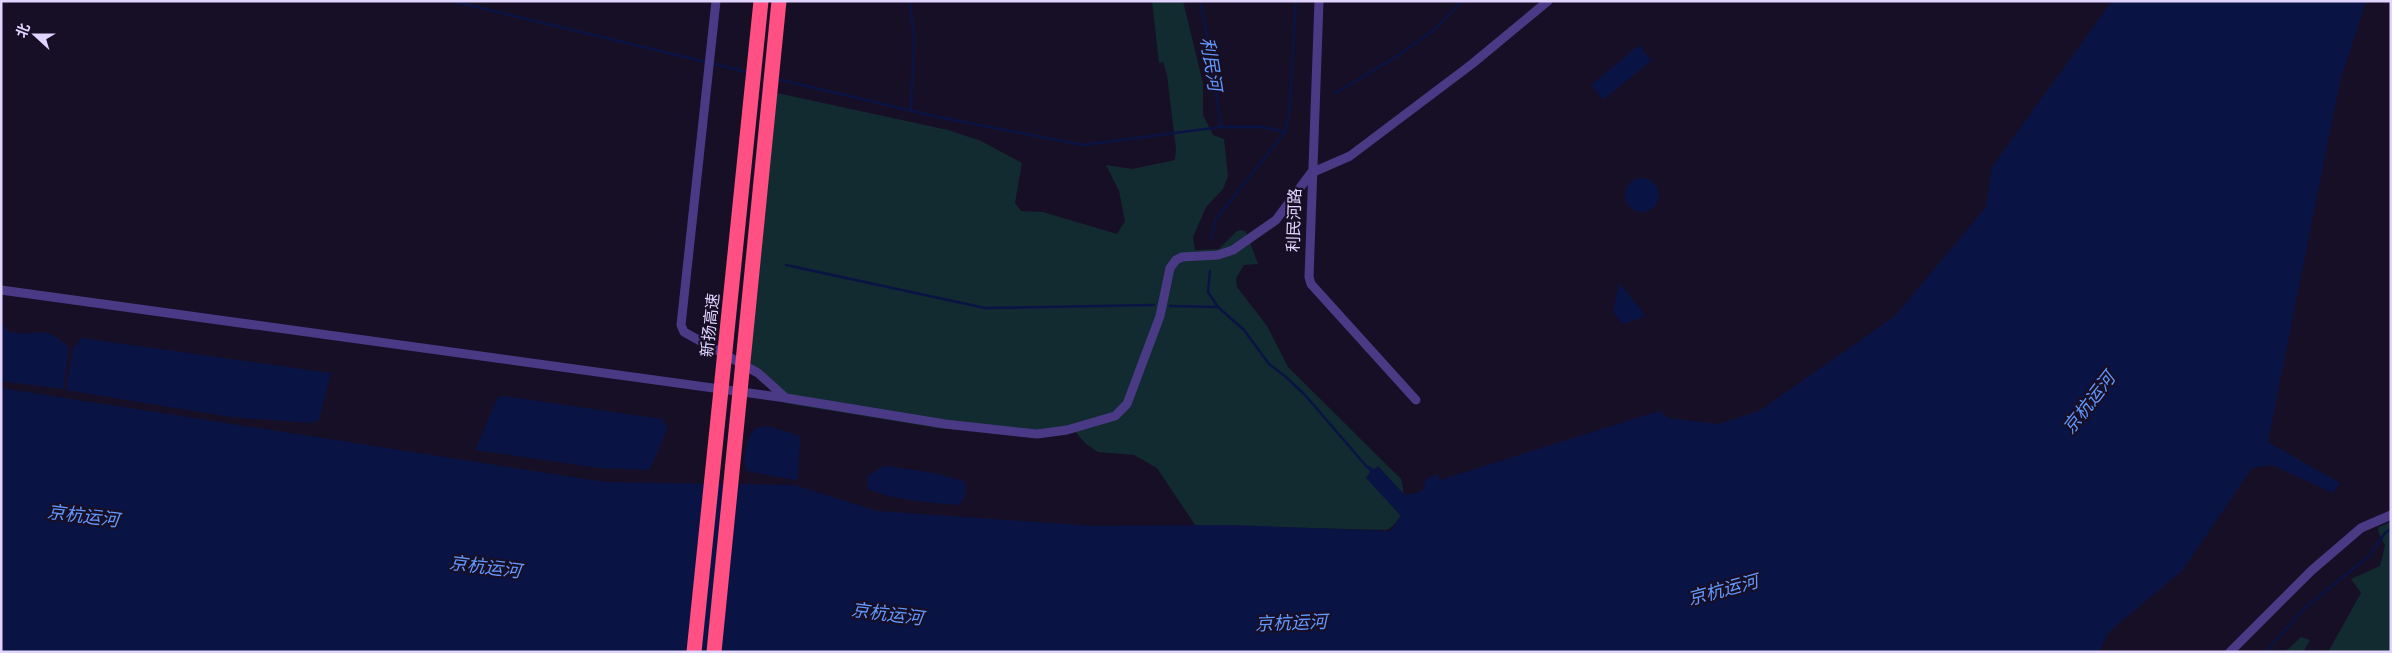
<svg xmlns="http://www.w3.org/2000/svg" width="2392" height="653" font-family="'Fira Sans','Noto Sans SC',sans-serif">
  <style>
    .green { fill: #122b30 }
    .water { fill: #0a1444 }
    .lines { fill: none; stroke-linecap: round; stroke-linejoin: round }
    .stream { stroke: #0a1444; stroke-width: 2.5 }
    .street { stroke: #4a3a85; stroke-width: 9 }
    .highway-bridge { stroke: #ff4f83; stroke-width: 15 }
    .labels { text-anchor: middle; dominant-baseline: central; stroke-width: 4.5; stroke-linejoin: round; paint-order: stroke }
    .street-label { font-size: 16px; fill: #e1d4ff; stroke: #170f26 }
    .water-label { font-size: 18px; font-style: italic; fill: #6299ff; stroke: #170f26 }
  </style>
  <rect width="100%" height="100%" fill="#170f26"/>
  <path class="green" d="M1152 1H1183L1203 83V115L1213 135 1224 139 1228 176 1223 189 1206 207 1193 237 1195 250 1219 249 1237 231 1242 230 1246 232 1258 264 1244 265 1236 278 1237 287 1267 326 1288 367 1401 479C1406 497 1405 520 1387 530L1195 525 1157 468 1134 455 1098 452 1086 444 1071 427 1004 433 937 428 784 403 752 373 750 361 777 93 948 130 981 141 1022 163 1015 203 1021 211 1043 212 1117 234 1125 221 1119 191 1106 165 1132 169 1175 160 1176 149 1167 75 1163 62 1159 63Z
    M2391 522V652H2328L2361 593 2351 579 2380 566 2385 545 2378 531 2379 527Z
    M2301 637 2310 640 2303 652H2285Z"/>
  <path class="water" d="M2112 1H2366L2340 82 2268 442 2340 483 2333 493 2272 465 2252 468 2183 570 2110 631 2099 652H1V388L605 482 794 485 877 511 1094 526 1234 525 1390 531 1401 516 1366 478 1370 472 1365 464 1374 469 1378 466 1405 495 1417 493 1424 489 1426 479 1437 474 1440 480 1659 411 1669 418 1718 424 1759 411 1895 316 1986 207 1992 167Z
    M1639 45 1651 61 1603 100 1591 85Z
    M1625 195a17 17 0 1 1 34 0a17 17 0 1 1-34 0Z
    M1619 283 1646 316 1623 324 1613 312Z
    M1 325H4L7 331C36 340 42 320 69 348L63 389 1 381Z
    M81 338 331 373 319 420 311 423 231 417 66 390 73 349Z
    M503 396 662 419 668 428 649 470 599 468 475 450 498 397Z
    M768 426 800 436 798 478 794 480 747 471C741 459 746 437 756 428Z
    M887 466 934 473 964 481C968 490 966 498 959 505 929 502 896 501 868 489L867 477 881 467Z"/>
  <g class="lines">
    <path class="stream" d="M452 1 706 62
      M910 1 914 39 911 111
      M1200 1 1210 50 1221 127
      M711 63 747 72
      M777 79 938 117 1083 145 1221 127H1263L1285 132
      M1335 93 1396 57 1435 29 1462 1
      M1211 238 1216 219 1285 132 1289 114 1296 1
      M786 265 985 308 1154 305
      M1210 271 1208 292 1218 307 1244 330 1269 364 1286 377 1305 395 1367 467
      M1170 306 1218 307
      M2265 652 2305 608 2370 555 2385 533 2391 529"/>
    <path class="street" d="M716 1 681 325 684 332 758 373 786 398
      M1319 1 1309 277 1311 284 1416 400
      M1 290 786 398 945 424 1037 434 1067 430 1115 416 1127 404 1160 316 1170 268 1176 260 1182 257 1218 255 1233 250 1253 236 1276 220 1311 173 1350 156 1472 64 1548 1
      M2230 652 2311 571 2361 528 2391 515"/>
    <path class="highway-bridge" d="M694 652 761 1
      M714 652 779 1"/>
  </g>
  <g class="labels">
    <g class="street-label">
      <text transform="translate(1294 220) rotate(-88)">利民河路</text>
      <text transform="translate(710 325) rotate(-84)">新扬高速</text>
    </g>
    <g class="water-label">
      <text transform="translate(1211 64) rotate(81)">利民河</text>
      <text transform="translate(2089 403) rotate(-52)">京杭运河</text>
      <text transform="translate(83 516) rotate(7)">京杭运河</text>
      <text transform="translate(485 567) rotate(7)">京杭运河</text>
      <text transform="translate(1723 590) rotate(-15)">京杭运河</text>
      <text transform="translate(887 614) rotate(7)">京杭运河</text>
      <text transform="translate(1291 623) rotate(-2)">京杭运河</text>
    </g>
  </g>
  <rect width="2392" height="653" fill="none" stroke="#e1d4ff" stroke-width="5"/>
  <g transform="translate(35 35) rotate(291)" stroke="#170f26" stroke-width="4" paint-order="stroke">
  <path d="M0-4L9 19L0 12L-9 19Z" fill="#e1d4ff"/>
  <text y="-8" font-size="14" font-weight="bold" text-anchor="middle" fill="#e1d4ff">北</text>
  </g>
</svg>
